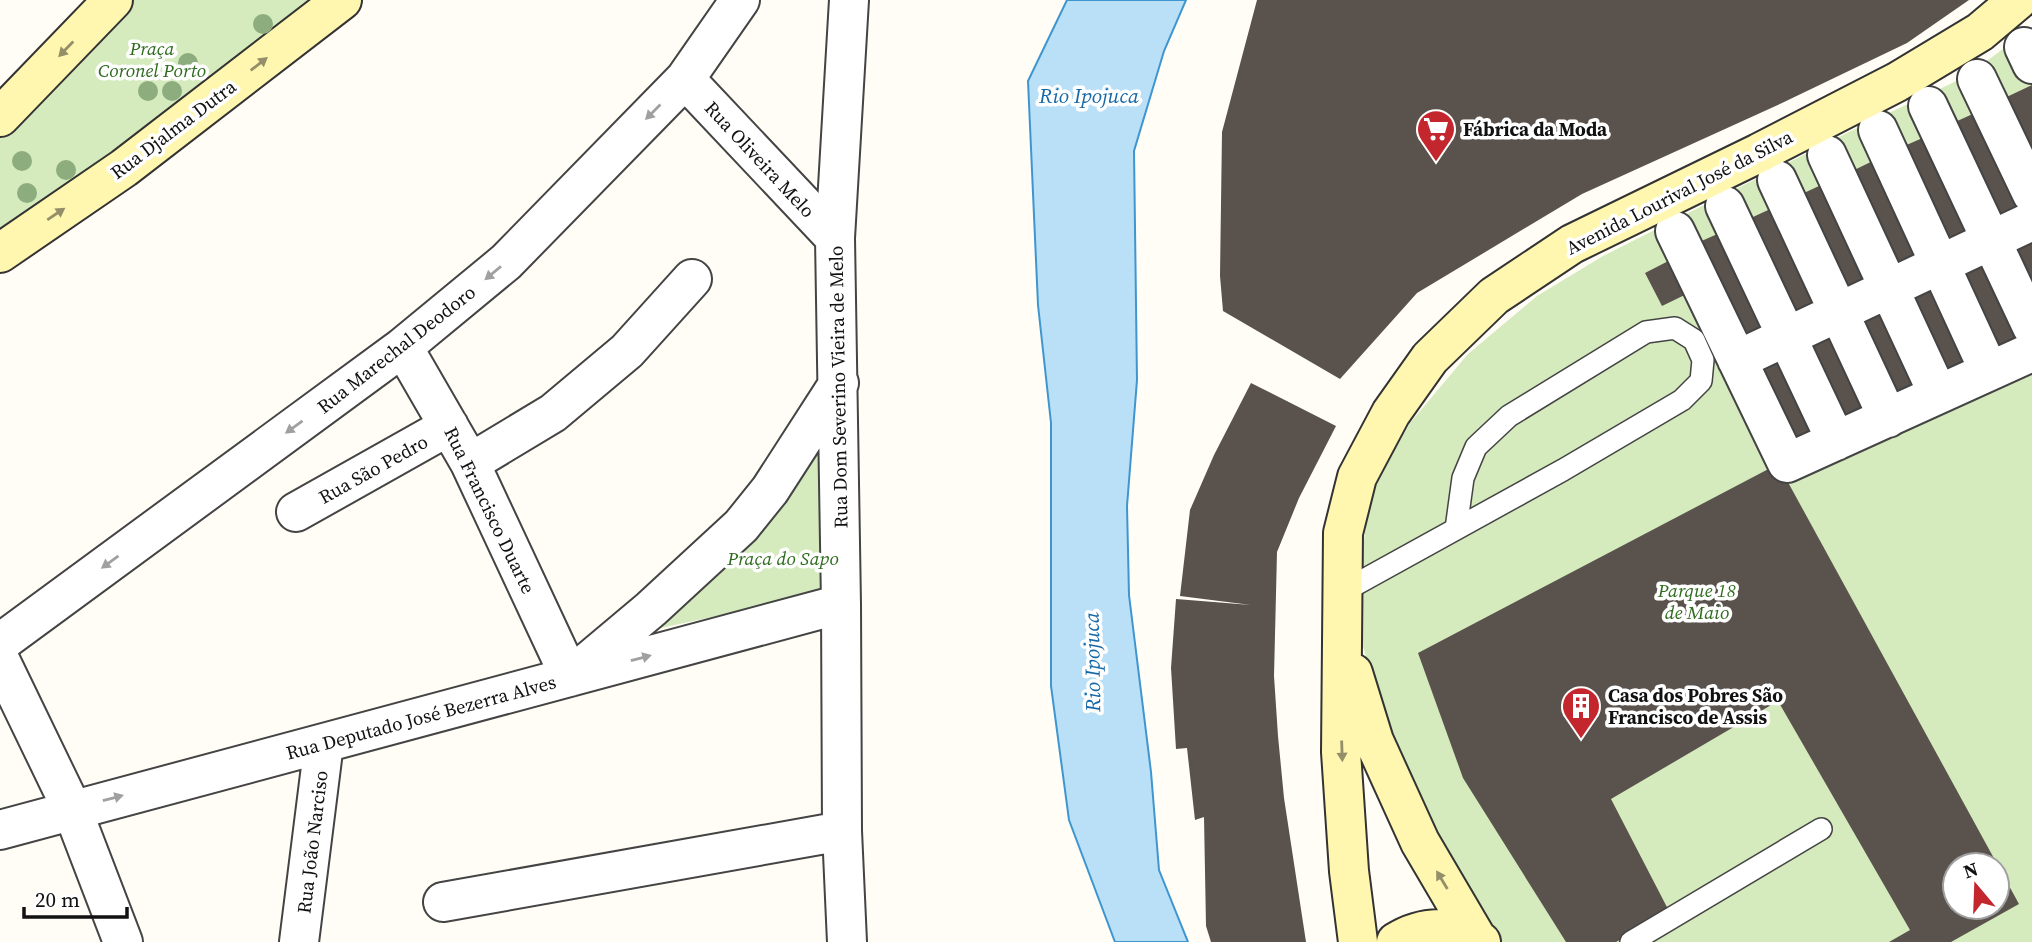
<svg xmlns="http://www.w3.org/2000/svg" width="2032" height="942" font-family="'Source Serif 4',serif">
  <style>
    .green { fill: #d5ebbd; fill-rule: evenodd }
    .water { fill: #b9e0f7; stroke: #3f96cf; stroke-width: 2 }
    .building { fill: #5a524d; fill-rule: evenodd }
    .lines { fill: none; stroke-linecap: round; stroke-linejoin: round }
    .lane-casing { stroke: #444; stroke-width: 24 }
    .street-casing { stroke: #444; stroke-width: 42 }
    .secondary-casing { stroke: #333; stroke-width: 42 }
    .lane { stroke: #fff; stroke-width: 21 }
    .street { stroke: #fff; stroke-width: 38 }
    .secondary { stroke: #fff6b0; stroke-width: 38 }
    .tree { fill: #8dad7f }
    .oneway { fill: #948f68 }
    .oneway2 { fill: #a0a0a0 }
    .labels { text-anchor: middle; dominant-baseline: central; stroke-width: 7; stroke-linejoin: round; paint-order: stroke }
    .park-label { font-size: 19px; font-style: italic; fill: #2f6b1f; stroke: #fff }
    .street-label { font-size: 19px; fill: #111; stroke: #fff }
    .poi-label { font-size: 19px; font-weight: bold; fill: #111; stroke: #fff; text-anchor: start }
    .water-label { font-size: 21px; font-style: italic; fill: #1768a6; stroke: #fff }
  </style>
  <rect width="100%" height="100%" fill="#fffdf5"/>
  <path class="green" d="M129 0H326L0 245V135Z
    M2032 27V942H1498L1463 883 1416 793 1381 710 1359 632V576L1371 489 1410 423 1468 354 1537 296 1603 256 1855 129 1967 76ZM1955 865H1997V907H1955Z
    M827 414 825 592 620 637Z"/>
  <path class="water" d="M1067 0H1186L1164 51 1134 151 1137 380 1127 506 1129 595 1151 772 1159 870 1188 942H1115L1069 820 1051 686V423L1038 305 1028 81Z"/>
  <path class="building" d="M1257 0H1969L1907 43 1782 103 1582 194 1417 293 1340 379 1223 311 1220 276 1222 132Z
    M2032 85V184L1994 103Z
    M1986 108 2032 205 1993 233 1944 127Z
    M1936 132 1985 237 1943 257 1893 151Z
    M1885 155 1934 261 1892 281 1842 176Z
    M1834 179 1883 284 1841 304 1791 199Z
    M1783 203 1832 308 1789 328 1740 223Z
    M1731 228 1781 333 1738 353 1688 247Z
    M2032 228V315L2000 242Z
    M1990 245 2032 337 1992 363 1947 264Z
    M1680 255 1697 289 1662 306 1645 273Z
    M1939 272 1984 371 1941 390 1896 291Z
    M1888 295 1933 394 1890 414 1845 315Z
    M1836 317 1882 416 1839 436 1793 337Z
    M1784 341 1831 440 1789 460 1742 362Z
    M1251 383 1336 426 1299 498 1277 552 1274 676 1278 736 1284 798 1306 942H1211L1206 926 1204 817 1195 820 1187 748 1176 749 1171 668 1176 599 1251 605 1180 596 1190 510 1214 455Z
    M1778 464 2019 904 1951 942H1889L1910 930 1778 701 1611 799 1670 913 1616 942H1566L1463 778 1418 653ZM1955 865H1997V907H1955Z"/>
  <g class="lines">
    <defs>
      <path id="lane" d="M1342 592 1563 470 1682 400 1701 381 1703 360 1694 340 1675 328 1646 332 1509 416 1476 447 1463 478 1456 529
        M1631 942 1821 829"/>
      <path id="street" d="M2024 47 2032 64
        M685 79 835 238
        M1977 79 2032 194
        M1928 106 2032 327
        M1878 130 1989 371
        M1827 155 1938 394
        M1777 180 1888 418
        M1725 206 1836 441
        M1675 231 1787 463 2032 352
        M403 347 470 463 570 677 651 609 741 526 770 490 839 383
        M1737 360 2032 221
        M470 463 553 413 627 351 692 279
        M296 512 449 426
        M0 643 403 347 506 262 685 79 740 0
        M0 660 72 809 123 942
        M0 830 841 604
        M443 902 842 831
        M299 942 324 743
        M847 942 842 831 841 604 835 238 849 0"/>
      <path id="secondary" d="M0 117 113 0
        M0 253 124 168 342 0
        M1353 673 1374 741 1420 842 1477 939
        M1358 942 1349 871 1341 752 1343 533 1357 477 1391 413 1430 358 1494 296 1572 244 1759 153 1897 82 1980 32 2018 0
        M1396 942C1421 926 1457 923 1481 942"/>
    </defs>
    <use href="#lane" class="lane-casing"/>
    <use href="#street" class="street-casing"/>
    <use href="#secondary" class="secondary-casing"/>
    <use href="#lane" class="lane"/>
    <use href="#street" class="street"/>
    <use href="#secondary" class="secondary"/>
  </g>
  <g class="tree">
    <circle cx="263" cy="24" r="10"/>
    <circle cx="188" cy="63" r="10"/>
    <circle cx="148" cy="91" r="10"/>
    <circle cx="172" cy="91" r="10"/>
    <circle cx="22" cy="161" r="10"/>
    <circle cx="66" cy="170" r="10"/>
    <circle cx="27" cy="193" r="10"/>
  </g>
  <defs><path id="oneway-solid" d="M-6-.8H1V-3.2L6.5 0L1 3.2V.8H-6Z" transform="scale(1.75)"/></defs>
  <g class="oneway">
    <use href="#oneway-solid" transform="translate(66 49) rotate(134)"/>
    <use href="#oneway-solid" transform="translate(259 64) rotate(-38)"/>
    <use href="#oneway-solid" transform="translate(56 214) rotate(-34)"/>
    <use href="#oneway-solid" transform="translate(1342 751) rotate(88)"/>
    <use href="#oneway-solid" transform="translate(1442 880) rotate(-121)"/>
  </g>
  <g class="oneway2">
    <use href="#oneway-solid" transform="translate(653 112) rotate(135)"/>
    <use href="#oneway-solid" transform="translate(493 273) rotate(140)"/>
    <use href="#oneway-solid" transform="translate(294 427) rotate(144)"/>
    <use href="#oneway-solid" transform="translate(110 562) rotate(144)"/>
    <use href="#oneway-solid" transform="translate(641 658) rotate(-15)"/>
    <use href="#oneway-solid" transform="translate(113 798) rotate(-15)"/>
  </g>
  <defs>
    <symbol id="supermarket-pin" viewBox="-11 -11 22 30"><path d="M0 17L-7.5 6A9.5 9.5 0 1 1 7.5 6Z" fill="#c4262e" stroke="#fff"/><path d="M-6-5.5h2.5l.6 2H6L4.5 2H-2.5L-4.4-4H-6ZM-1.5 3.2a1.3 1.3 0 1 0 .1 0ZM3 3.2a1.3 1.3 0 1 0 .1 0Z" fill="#fff"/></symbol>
    <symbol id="building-pin" viewBox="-11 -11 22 30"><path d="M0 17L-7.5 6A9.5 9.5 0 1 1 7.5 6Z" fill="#c4262e" stroke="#fff"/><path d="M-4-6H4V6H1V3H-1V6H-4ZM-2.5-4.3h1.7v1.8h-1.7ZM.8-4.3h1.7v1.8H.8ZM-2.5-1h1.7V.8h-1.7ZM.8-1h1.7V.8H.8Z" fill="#fff"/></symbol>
  </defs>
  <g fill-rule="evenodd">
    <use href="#supermarket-pin" x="1414" y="107" width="44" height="60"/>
    <use href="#building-pin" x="1559" y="684" width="44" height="60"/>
  </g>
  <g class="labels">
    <g class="park-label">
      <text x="152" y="48">Praça<tspan x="152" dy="22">Coronel Porto</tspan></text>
      <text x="783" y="558">Praça do Sapo</text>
      <text x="1697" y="590">Parque 18<tspan x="1697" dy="22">de Maio</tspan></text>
    </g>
    <g class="street-label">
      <text transform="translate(173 129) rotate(-37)">Rua Djalma Dutra</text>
      <text transform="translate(760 159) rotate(47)">Rua Oliveira Melo</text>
      <text transform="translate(1679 192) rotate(-27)">Avenida Lourival José da Silva</text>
      <text transform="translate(396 349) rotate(-38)">Rua Marechal Deodoro</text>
      <text transform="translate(838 387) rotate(-91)">Rua Dom Severino Vieira de Melo</text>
      <text transform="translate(373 469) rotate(-29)">Rua São Pedro</text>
      <text transform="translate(490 510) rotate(64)">Rua Francisco Duarte</text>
      <text transform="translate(421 717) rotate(-15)">Rua Deputado José Bezerra Alves</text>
      <text transform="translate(312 842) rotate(-83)">Rua João Narciso</text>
    </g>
    <g class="poi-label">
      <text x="1463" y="129">Fábrica da Moda</text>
      <text x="1608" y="695">Casa dos Pobres São<tspan x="1608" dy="22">Francisco de Assis</tspan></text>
    </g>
    <g class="water-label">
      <text x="1089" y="95">Rio Ipojuca</text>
      <text transform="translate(1092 662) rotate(-91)">Rio Ipojuca</text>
    </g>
  </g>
  <g transform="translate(1976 886) rotate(341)"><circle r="33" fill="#ffffff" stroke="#a0a0a0" stroke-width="2"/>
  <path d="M0-5L12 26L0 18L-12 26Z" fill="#c4262e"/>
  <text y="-10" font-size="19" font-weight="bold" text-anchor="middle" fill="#111111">N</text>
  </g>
  <path d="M24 907v10h103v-10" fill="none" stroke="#111111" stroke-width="3.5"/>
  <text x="35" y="907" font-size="21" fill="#111111" stroke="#ffffff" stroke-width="5" paint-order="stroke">20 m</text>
</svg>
